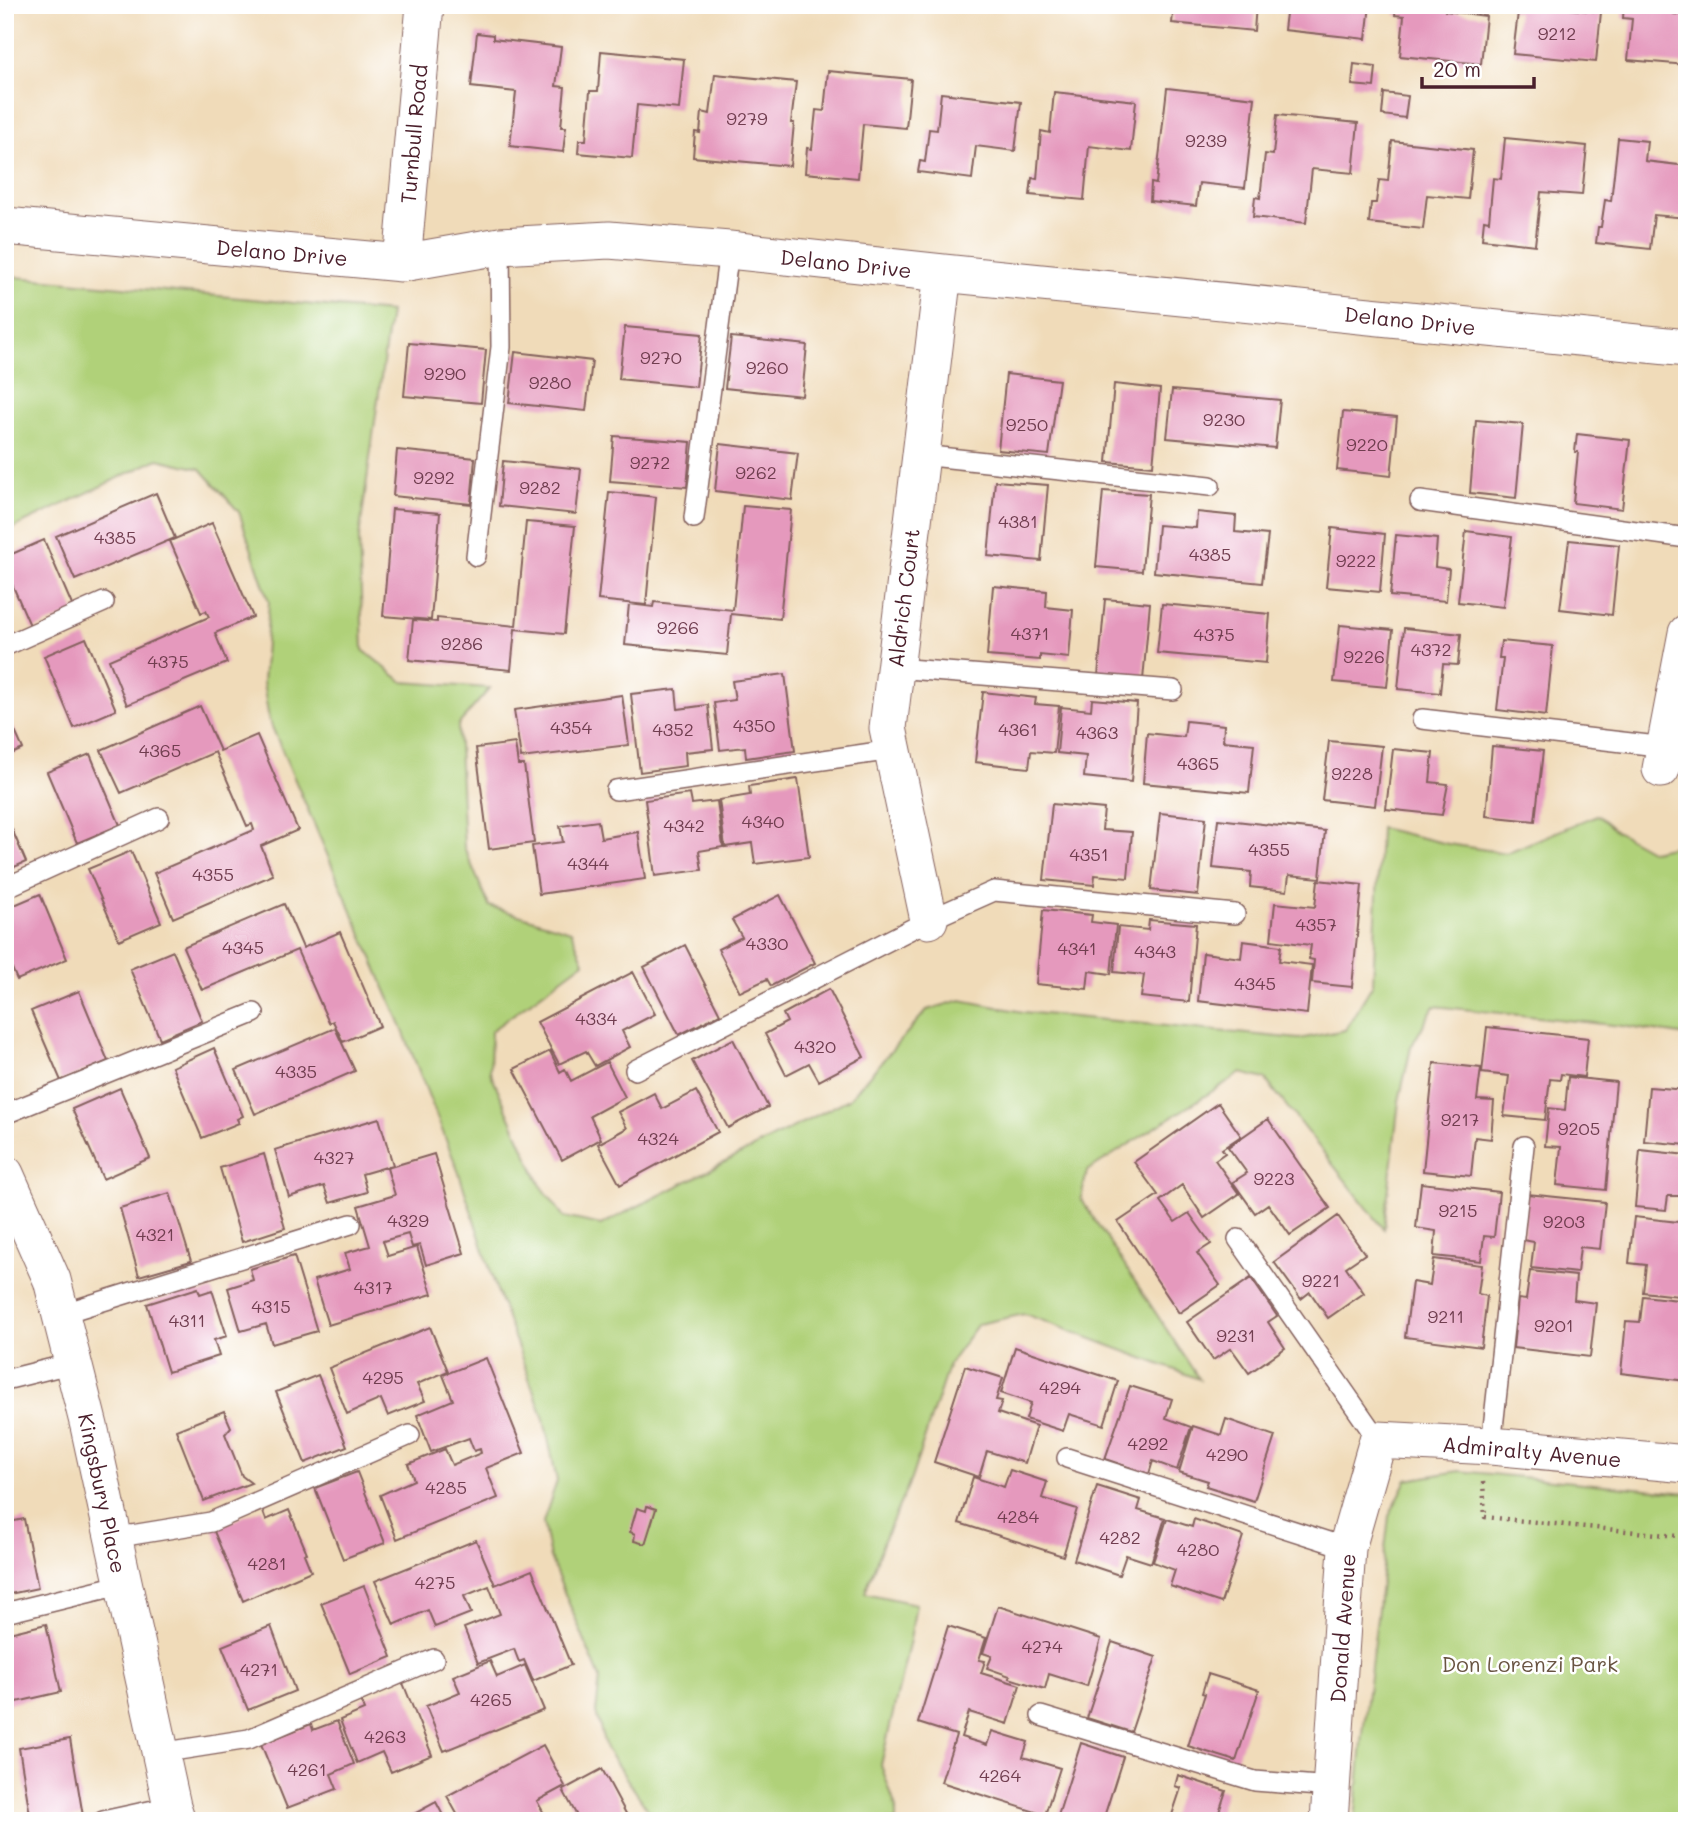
<svg xmlns="http://www.w3.org/2000/svg" width="1692" height="1826" font-family="Mali,sans-serif">
  <style>
    .green { fill: #b0d179; stroke: #7d7852; stroke-width: 2 }
    .building { fill: #e599bd }
    .lines { fill: none; stroke-linecap: round; stroke-linejoin: round }
    .lane-casing { stroke: #84615d; stroke-width: 22 }
    .street-casing { stroke: #84615d; stroke-width: 39 }
    .path { stroke: #84615d; stroke-width: 4.5; stroke-dasharray: 2 5; stroke-linecap: butt }
    .lane { stroke: #fff; stroke-width: 19 }
    .street { stroke: #fff; stroke-width: 37 }
    .labels { text-anchor: middle; dominant-baseline: central; stroke-width: 5; stroke-linejoin: round; paint-order: stroke }
    .number-label { font-size: 18px; fill: #713e50 }
    .street-label { font-size: 21px; fill: #4a1f2b; stroke: #fff }
    .park-label { font-size: 21px; fill: #695442; stroke: #fff }
  </style>
  <rect width="100%" height="100%" fill="#fff"/>
  <filter id="ink" filterUnits="userSpaceOnUse"><feTurbulence type="fractalNoise" baseFrequency=".0143" numOctaves="2"/><feDisplacementMap in="SourceGraphic" scale="14" xChannelSelector="R" yChannelSelector="G"/><feConvolveMatrix kernelMatrix="1 2 1 2 8 2 1 2 1" color-interpolation-filters="sRGB"/></filter>
  <filter id="wash" filterUnits="userSpaceOnUse"><feTurbulence type="fractalNoise" baseFrequency=".00686" numOctaves="4" result="noise"/><feDisplacementMap in="SourceGraphic" scale="28" xChannelSelector="R" yChannelSelector="G"/><feGaussianBlur stdDeviation="1.57" result="paint"/><feColorMatrix in="noise" values="0 0 0 0 0 0 0 0 0 0 0 0 0 0 0 0 0 1.4 0 .05"/><feComposite in="paint" operator="in"/></filter>
  <g filter="url(#wash)">
    <rect width="100%" height="100%" fill="#f0dbb9"/>
    <path class="green" d="M5 276 390 312 359 538 363 650 403 682 490 688 458 725 464 847 489 906 571 931 584 962 491 1031 490 1072 540 1184 564 1217 601 1225 849 1099 927 1010 961 1000 1023 1012 1299 1039 1345 1030 1373 984 1380 828 1448 844 1506 853 1597 815 1616 831 1652 851 1687 843V1036L1622 1026 1434 1006 1411 1047 1399 1101 1384 1229 1265 1079 1241 1073 1087 1171 1081 1199 1199 1379 1025 1314 978 1324 949 1364 911 1479 884 1540 865 1593 916 1604 910 1640 881 1765 896 1808V1821H656L606 1749 596 1713 600 1678 550 1558 543 1522 557 1481 544 1419 497 1291 459 1173 398 1018 269 720 263 682 269 602 239 512 201 469 158 459 5 532Z
      M1459 1471 1687 1493V1821H1355L1362 1742 1389 1516 1407 1480Z"/>
    <g id="blocks">
      <path class="building" d="M5 5H10L8 25H5Z
        M1104 5H1145L1144 11 1104 7Z
        M1174 5H1256L1254 31 1172 23Z
        M1287 5H1370L1366 39 1284 30Z
        M1396 5H1446L1445 11 1486 16 1481 64 1400 56 1404 16 1395 15Z
        M1510 5H1560V8L1601 12 1596 62 1513 54 1518 12 1510 11Z
        M1624 5H1674V14L1687 15V65L1628 60 1632 19 1623 18Z
        M477 33 493 35V39L561 47 556 86 565 87 561 127H566L563 152 510 146 516 92 471 87Z
        M601 51 684 59 679 109 637 105 632 158 578 153 579 140H586L590 91H598Z
        M1354 64 1376 67 1374 87 1352 85Z
        M828 71 911 79 906 128 863 124 858 178 805 173 807 148 812 149 816 110 824 111Z
        M715 74 796 82 791 123H794L790 166 693 157 695 132 700 133 702 112 710 114Z
        M1167 88 1255 98 1245 188 1199 183 1196 206 1150 201 1151 183 1156 184Z
        M1054 92 1136 101 1131 151 1089 146 1084 200 1030 195 1032 178 1037 179 1041 131 1050 133Z
        M941 93 1021 102 1015 151 976 146 972 179 918 172 920 161 925 162 929 129 937 130Z
        M1384 93 1408 96 1405 118 1382 115Z
        M1277 115 1358 123 1353 173 1312 169 1306 223 1253 217 1255 197 1260 198 1265 154 1273 155Z
        M1505 138 1587 146 1582 195 1541 192 1535 245 1482 239 1484 220 1489 221 1493 178 1501 179Z
        M1618 138 1647 141 1645 161 1687 166V218L1654 215 1650 249 1596 243 1598 227H1601L1605 200 1611 201Z
        M1392 141 1473 150 1468 199 1427 195 1423 229 1369 223 1371 203H1376L1379 180 1388 181Z
        M625 327 702 334 696 387 619 379Z
        M731 337 807 345 802 396 725 388Z
        M409 343 486 350 481 403 404 396Z
        M515 352 592 361 586 411 509 403Z
        M1006 374 1059 380 1049 455 998 450Z
        M1114 384 1160 389 1153 466 1107 462Z
        M1172 390 1280 400 1275 448 1167 438Z
        M1343 412 1397 417 1391 476 1337 470Z
        M1476 420 1523 424 1516 498 1470 493Z
        M1577 434 1630 440 1622 509 1573 503 1578 452H1575Z
        M614 436 691 442 687 487 610 481Z
        M720 444 798 453 792 500 715 491Z
        M397 450 475 458 471 504 393 496Z
        M503 461 581 469 576 514 499 506Z
        M995 481 1048 485 1041 561 988 556Z
        M1103 491 1149 494 1142 571 1096 567Z
        M609 492 656 497 646 605 598 600Z
        M156 493 175 538 75 580 56 536Z
        M743 506 791 510 780 619 731 614 727 655 625 645 629 604 653 607 654 602 733 610Z
        M392 509 440 513 431 620 383 616Z
        M1197 512 1236 516 1235 532 1268 535 1262 583 1154 572 1158 525 1196 528Z
        M526 522 575 526 564 634 515 629 511 670 409 660 413 620 437 622V618L516 626Z
        M212 523 253 617 215 633 227 663 127 705 109 660 209 617 206 611 201 613 170 541Z
        M1332 528 1385 534 1380 592 1326 587Z
        M1466 531 1512 537 1503 607 1458 602Z
        M1396 535 1437 539 1435 567 1449 569 1446 601 1390 596Z
        M44 540 75 612 32 630 5 568V557Z
        M1569 540 1619 545 1612 615 1560 609Z
        M993 586 1047 591 1046 607 1073 610 1069 658 1040 655V660L987 656Z
        M1105 599 1150 603 1143 680 1098 676Z
        M1162 604 1270 614 1266 663 1157 653Z
        M1340 625 1393 630 1387 687 1334 682Z
        M1404 628 1461 634 1458 665 1443 664 1440 693 1398 689Z
        M86 638 116 710 74 728 44 656Z
        M1501 641 1553 646 1546 716 1497 710 1503 658H1499Z
        M785 674 795 751 746 758 745 747 720 750 714 703 735 700 732 681Z
        M676 689 678 709 708 705 713 749 685 752 686 766 640 772 631 694Z
        M983 692 1036 698 1035 704 1059 706 1054 753 1031 751 1029 768 975 762Z
        M622 695 629 745 521 758 514 710Z
        M1092 699 1137 703 1131 782 1084 777 1086 756 1057 753 1061 707 1091 710Z
        M200 706 220 751 257 735 298 830 261 846 273 875 173 918 154 873 254 830 252 824 247 826 215 752 121 793 101 750Z
        M5 709 23 749 5 757Z
        M1186 721 1224 725 1223 741 1254 744 1249 793 1143 783 1147 733 1184 737Z
        M1329 741 1382 746 1375 806 1322 800Z
        M515 743 518 765H524L534 843 489 849 476 748Z
        M1492 746 1543 751 1535 821 1486 816Z
        M1393 749 1433 753 1430 782 1448 784 1442 815 1386 809Z
        M90 754 120 825 77 843 47 772Z
        M798 779 809 857 755 864 752 843 725 847 719 800 750 795 749 786Z
        M690 794 692 804 717 801 723 847 699 851 702 870 655 876 645 800Z
        M1052 804 1104 809 1102 830 1132 832 1128 878 1095 875 1094 885 1044 880Z
        M5 813 26 862 5 871Z
        M1160 813 1206 818 1198 895 1151 890Z
        M1218 819 1325 831 1320 878 1289 875 1287 891 1250 887 1251 872 1213 868Z
        M598 821 601 838 638 832 645 879 539 894 532 846 563 842 560 826Z
        M131 851 161 922 119 940 88 869Z
        M1318 880 1362 885 1352 987 1312 983 1314 960 1309 959 1311 945 1271 940 1275 903 1315 907Z
        M40 894 67 959 17 980 5 952V909Z
        M780 895 815 963 771 986 767 979 740 992 718 949 742 937 732 920Z
        M284 904 303 948 340 932 380 1026 343 1042 333 1021 329 1023 297 950 202 990 183 947Z
        M1043 910 1092 915 1091 922 1116 925 1111 974 1089 971 1087 989 1036 984Z
        M1149 920 1196 924 1189 1002 1141 997 1144 975 1114 972 1118 927 1148 930Z
        M1243 941 1281 946 1279 961 1312 965 1307 1014 1198 1001 1203 953 1241 958Z
        M685 945 720 1014 679 1035 644 967Z
        M173 951 202 1021 160 1039 130 969Z
        M633 972 655 1014 622 1031 630 1047 595 1066 586 1051 559 1064 537 1022Z
        M829 989 864 1057 819 1081 809 1063 786 1075 765 1034 787 1022 783 1014Z
        M79 991 108 1061 61 1081 31 1011Z
        M1487 1027 1588 1038 1584 1077 1561 1074 1560 1080 1550 1079 1545 1120 1504 1116 1509 1076 1482 1073Z
        M335 1028 355 1071 255 1114 236 1070Z
        M733 1039 768 1107 728 1128 692 1061Z
        M214 1048 243 1116 237 1119 239 1123 202 1138 172 1067Z
        M550 1051 560 1072 565 1069 571 1081 607 1062 625 1097 590 1116 601 1139 562 1160 514 1069Z
        M1434 1063 1481 1068 1477 1100 1494 1101 1491 1139 1475 1137 1471 1176 1423 1171Z
        M1568 1077 1616 1082 1606 1190 1557 1185 1561 1147 1545 1146 1549 1108 1565 1110Z
        M1649 1087 1687 1090V1145L1644 1141Z
        M120 1088 150 1158 103 1179 72 1109Z
        M696 1091 718 1132 620 1185 598 1144 627 1128 618 1112 654 1093 662 1109Z
        M1218 1103 1241 1136 1222 1149 1225 1153 1215 1160 1239 1194 1204 1218 1182 1185 1160 1201 1175 1222 1189 1213 1211 1244 1197 1253 1220 1285 1179 1313 1118 1222 1158 1195 1134 1162Z
        M379 1118 393 1165 362 1174 367 1192 330 1203 324 1186 289 1197 275 1150Z
        M1268 1119 1330 1208 1290 1235 1268 1204 1255 1213 1233 1182 1247 1173 1228 1147Z
        M1640 1150 1687 1155V1196H1668L1666 1210 1635 1207Z
        M264 1154 285 1228 242 1242 220 1168Z
        M434 1154 464 1253 426 1265 420 1245 412 1247 408 1234 383 1241 388 1256 417 1247 432 1294 328 1325 314 1280 350 1269 345 1253 370 1246 358 1206 395 1195 387 1168Z
        M1421 1183 1499 1192 1494 1237 1484 1236 1481 1261 1434 1256 1436 1231 1416 1228Z
        M170 1193 191 1261 139 1276 120 1208Z
        M1527 1194 1605 1202 1600 1249 1580 1247 1577 1273 1531 1268 1534 1242 1523 1240Z
        M1338 1216 1365 1254 1346 1267 1364 1293 1328 1318 1310 1292 1301 1299 1274 1262Z
        M1634 1217 1687 1223V1297L1643 1292 1646 1265 1629 1263Z
        M294 1256 317 1331 272 1344 266 1324 241 1331 228 1288 253 1280 250 1269Z
        M1434 1259 1482 1265 1478 1294 1487 1296 1481 1347 1405 1337 1412 1282 1430 1285Z
        M1530 1271 1576 1276 1574 1300 1596 1303 1590 1357 1513 1348 1518 1299 1526 1300Z
        M1251 1278 1277 1316 1268 1322 1285 1348 1249 1373 1231 1348 1213 1360 1187 1322Z
        M198 1288 200 1294 212 1290 227 1336 214 1340 219 1356 168 1372 147 1304Z
        M1643 1296 1687 1301V1381L1621 1373 1626 1321 1640 1322Z
        M430 1327 448 1371 417 1384 425 1401 388 1416 381 1399 347 1414 329 1368Z
        M1015 1347 1118 1381 1104 1425 1069 1414 1063 1431 1026 1419 1031 1403 1001 1393Z
        M486 1358 524 1453 486 1468 498 1498 397 1539 380 1495 414 1480 408 1464 445 1449 452 1465 481 1453 480 1449 474 1451 469 1438 431 1452 417 1415 453 1400 443 1375Z
        M965 1366 1003 1378 996 1400 1002 1401 998 1413 1036 1426 1025 1463 987 1451 979 1477 934 1462Z
        M318 1375 347 1446 305 1463 276 1392Z
        M1130 1386 1172 1399 1166 1418 1191 1427 1177 1470 1153 1461 1149 1474 1105 1459Z
        M224 1411 231 1427 225 1434 242 1476 251 1483 204 1501 176 1430Z
        M1226 1419 1275 1436 1254 1501 1206 1486 1208 1481 1179 1472 1193 1426 1221 1435Z
        M5 1456 12 1479 5 1481Z
        M1010 1470 1047 1482 1042 1498 1077 1509 1063 1556 959 1523 973 1477 1004 1487Z
        M357 1472 385 1543 343 1559 315 1488Z
        M1097 1486 1141 1500 1138 1510 1165 1518 1151 1563 1126 1555 1119 1575 1074 1560Z
        M647 1506 656 1509 645 1544 634 1541 635 1534 630 1532 637 1508 646 1511Z
        M262 1509 266 1520 289 1510 307 1553 304 1554 311 1571 243 1601 213 1529Z
        M24 1519 38 1588 5 1595V1523Z
        M1167 1519 1192 1527 1194 1519 1243 1536 1221 1603 1170 1586 1175 1570 1153 1562Z
        M476 1540 495 1585 532 1570 571 1665 533 1681 524 1660 519 1662 514 1649 478 1663 464 1628 500 1614 489 1586 464 1596 471 1613 435 1627 428 1610 394 1625 375 1581Z
        M364 1586 392 1657 350 1674 321 1603Z
        M998 1606 1101 1639 1087 1686 1049 1674 1045 1689 1009 1678 1010 1676 987 1668 992 1656 983 1653Z
        M46 1624 61 1692 8 1704 5 1690V1634Z
        M271 1626 295 1691 248 1710 222 1646Z
        M948 1626 986 1638 979 1660 985 1661 981 1673 1020 1685 1008 1724 969 1712 961 1737 987 1745 992 1731 1028 1742 1023 1757 1060 1768 1045 1815 941 1782 956 1735 918 1723Z
        M1112 1642 1156 1657 1131 1732 1087 1718Z
        M490 1661 497 1677 525 1665 544 1710 444 1751 426 1706 460 1692 453 1676Z
        M1208 1674 1259 1690 1236 1761 1188 1746 1205 1694 1202 1693Z
        M403 1683 432 1755 391 1772 382 1752 357 1763 340 1720 364 1710 360 1700Z
        M337 1721 354 1764 331 1774 337 1789 287 1808 261 1744 311 1724 313 1730Z
        M70 1739 83 1816 52 1821H31L19 1748Z
        M1081 1743 1123 1757 1105 1814 1125 1821H1063L1057 1819Z
        M543 1745 565 1786 537 1801 546 1817 539 1821H461L447 1796Z
        M602 1769 630 1821H564L576 1814 563 1790Z
        M1178 1775 1226 1791 1216 1821H1170L1181 1788 1175 1786Z
        M436 1802 446 1821H401Z"/>
    </g>
  </g>
  <g filter="url(#ink)">
    <use href="#blocks" fill-opacity="0" stroke="#84615d" stroke-width="2"/>
    <g class="lines">
      <defs>
        <path id="lane" d="M921 455 1210 486
          M1420 501 1687 538
          M694 518 729 250
          M476 556 501 347 500 246
          M5 646 104 602
          M895 668 1173 690
          M1422 719 1666 747 1661 743
          M616 790 892 750
          M5 888 159 818
          M635 1070 929 920 994 891 1235 914
          M5 1114 254 1013
          M1238 1239 1378 1440
          M61 1314 351 1224
          M5 1380 73 1363
          M1491 1446 1524 1146
          M1067 1458 1347 1548
          M113 1538 211 1522 410 1435
          M5 1613 124 1584
          M1041 1716 1255 1781 1331 1787
          M160 1753 249 1739 434 1659
          M103 1821 172 1806"/>
        <path id="street" d="M5 226 402 263 500 246 609 240 729 250 943 273 1687 348
          M402 263 425 5
          M1661 769 1687 633
          M929 920 888 728 943 273
          M5 1174 52 1280 89 1426 172 1806 177 1821
          M1329 1821 1347 1548 1378 1440 1491 1446 1687 1464"/>
      </defs>
      <use href="#lane" class="lane-casing"/>
      <use href="#street" class="street-casing"/>
      <path class="path" d="M1483 1482 1485 1517 1687 1537"/>
      <use href="#lane" class="lane"/>
      <use href="#street" class="street"/>
    </g>
  </g>
  <g class="labels">
    <g class="number-label">
      <text x="1557" y="33">9212</text>
      <text x="747" y="118">9279</text>
      <text x="1206" y="140">9239</text>
      <text x="661" y="357">9270</text>
      <text x="767" y="367">9260</text>
      <text x="445" y="373">9290</text>
      <text x="550" y="382">9280</text>
      <text x="1224" y="419">9230</text>
      <text x="1027" y="424">9250</text>
      <text x="1367" y="444">9220</text>
      <text x="650" y="462">9272</text>
      <text x="756" y="472">9262</text>
      <text x="434" y="477">9292</text>
      <text x="540" y="487">9282</text>
      <text x="1018" y="521">4381</text>
      <text x="115" y="537">4385</text>
      <text x="1210" y="554">4385</text>
      <text x="1356" y="560">9222</text>
      <text x="678" y="627">9266</text>
      <text x="1030" y="633">4371</text>
      <text x="1214" y="634">4375</text>
      <text x="462" y="643">9286</text>
      <text x="1431" y="649">4372</text>
      <text x="1364" y="656">9226</text>
      <text x="168" y="661">4375</text>
      <text x="754" y="725">4350</text>
      <text x="571" y="727">4354</text>
      <text x="673" y="729">4352</text>
      <text x="1018" y="729">4361</text>
      <text x="1097" y="732">4363</text>
      <text x="160" y="750">4365</text>
      <text x="1198" y="763">4365</text>
      <text x="1352" y="773">9228</text>
      <text x="763" y="821">4340</text>
      <text x="684" y="825">4342</text>
      <text x="1269" y="849">4355</text>
      <text x="1089" y="854">4351</text>
      <text x="588" y="863">4344</text>
      <text x="213" y="874">4355</text>
      <text x="1316" y="924">4357</text>
      <text x="767" y="943">4330</text>
      <text x="243" y="947">4345</text>
      <text x="1077" y="948">4341</text>
      <text x="1155" y="951">4343</text>
      <text x="1255" y="983">4345</text>
      <text x="596" y="1018">4334</text>
      <text x="815" y="1046">4320</text>
      <text x="296" y="1071">4335</text>
      <text x="1460" y="1119">9217</text>
      <text x="1579" y="1128">9205</text>
      <text x="658" y="1138">4324</text>
      <text x="334" y="1157">4327</text>
      <text x="1274" y="1178">9223</text>
      <text x="1458" y="1210">9215</text>
      <text x="408" y="1220">4329</text>
      <text x="1564" y="1221">9203</text>
      <text x="155" y="1234">4321</text>
      <text x="1321" y="1280">9221</text>
      <text x="373" y="1287">4317</text>
      <text x="271" y="1306">4315</text>
      <text x="1446" y="1316">9211</text>
      <text x="187" y="1320">4311</text>
      <text x="1554" y="1325">9201</text>
      <text x="1236" y="1335">9231</text>
      <text x="383" y="1377">4295</text>
      <text x="1060" y="1387">4294</text>
      <text x="1148" y="1443">4292</text>
      <text x="1227" y="1454">4290</text>
      <text x="446" y="1487">4285</text>
      <text x="1018" y="1516">4284</text>
      <text x="1120" y="1537">4282</text>
      <text x="1198" y="1549">4280</text>
      <text x="267" y="1563">4281</text>
      <text x="435" y="1582">4275</text>
      <text x="1042" y="1646">4274</text>
      <text x="259" y="1669">4271</text>
      <text x="491" y="1699">4265</text>
      <text x="385" y="1736">4263</text>
      <text x="307" y="1769">4261</text>
      <text x="1000" y="1775">4264</text>
    </g>
    <g class="street-label">
      <text transform="translate(413 134) rotate(-85)">Turnbull Road</text>
      <text transform="translate(282 252) rotate(5)">Delano Drive</text>
      <text transform="translate(846 263) rotate(6)">Delano Drive</text>
      <text transform="translate(1410 320) rotate(6)">Delano Drive</text>
      <text transform="translate(903 598) rotate(-83)">Aldrich Court</text>
      <text transform="translate(1532 1451) rotate(5)">Admiralty Avenue</text>
      <text transform="translate(103 1493) rotate(78)">Kingsbury Place</text>
      <text transform="translate(1342 1628) rotate(-86)">Donald Avenue</text>
    </g>
    <g class="park-label">
      <text x="1530" y="1663">Don Lorenzi Park</text>
    </g>
  </g>
  <rect width="1692" height="1826" fill="none" stroke="#fff" stroke-width="28"/>
  <path d="M1422 77v10h112v-10" fill="none" stroke="#4a1f2b" stroke-width="3.5"/>
  <text x="1433" y="77" font-size="21" fill="#4a1f2b" stroke="#ffffff" stroke-width="5" paint-order="stroke">20 m</text>
</svg>
